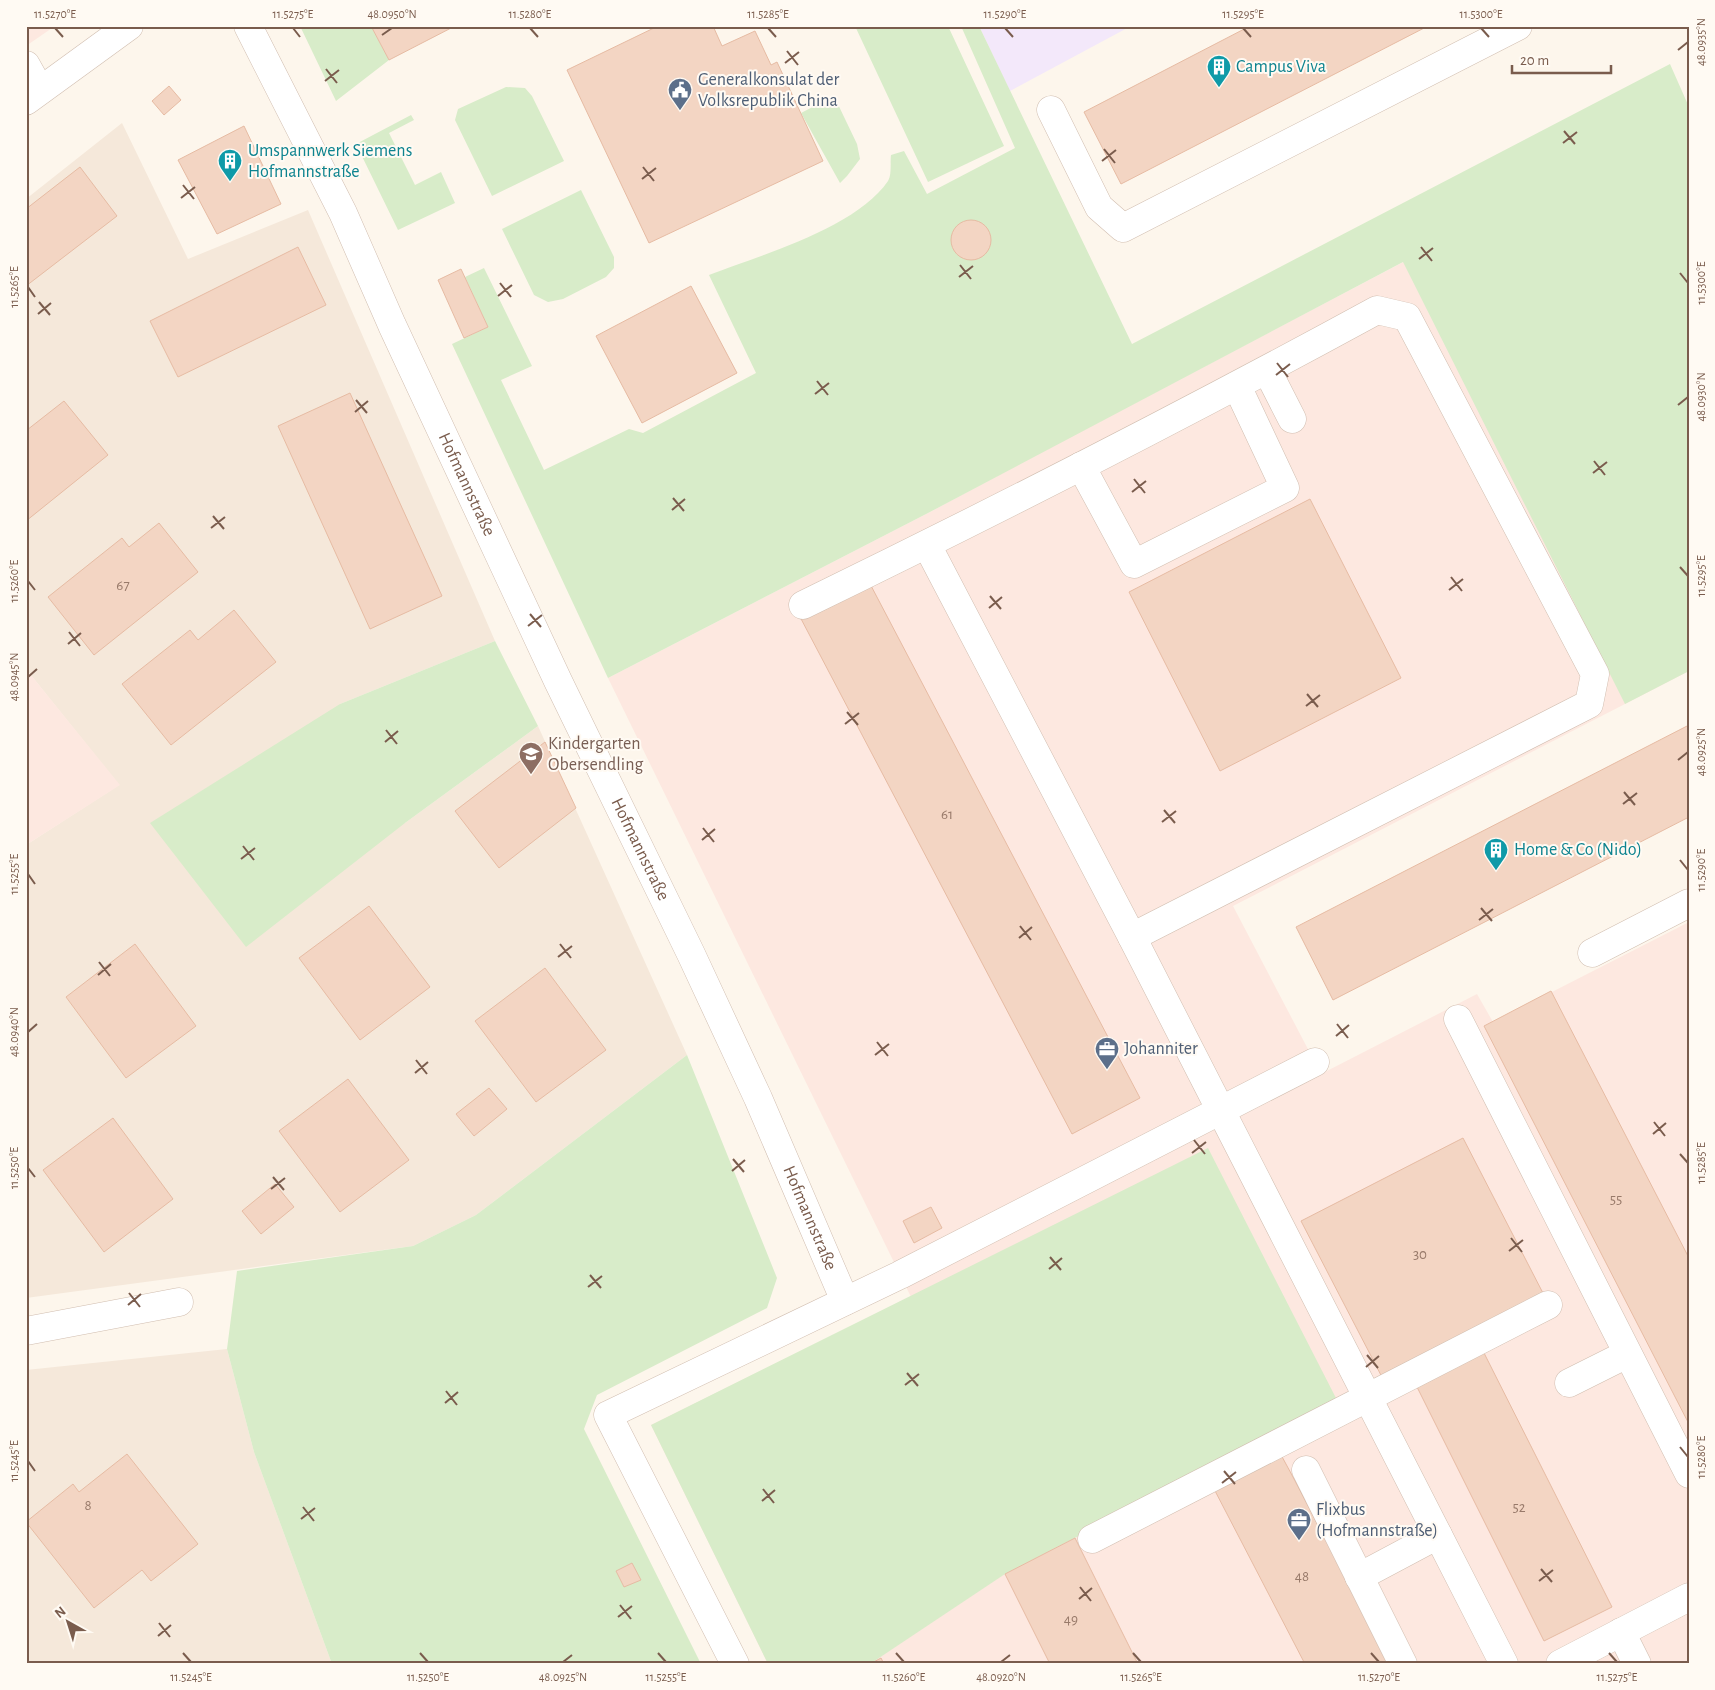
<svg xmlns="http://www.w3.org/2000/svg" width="1715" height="1690" font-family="'Alegreya Sans',sans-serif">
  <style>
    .residential { fill: #f5e8da }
    .commercial { fill: #fde8e0 }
    .education { fill: #f3e8fa }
    .green { fill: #d8ecc9 }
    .building { fill: #f3d5c3; stroke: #e6bba3 }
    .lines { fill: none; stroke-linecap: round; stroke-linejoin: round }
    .minor-casing { stroke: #d1beb0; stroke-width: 29 }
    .minor { stroke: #fff; stroke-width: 28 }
    .ticks { fill: none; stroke: #7a5c4d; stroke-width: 2 }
    .labels { text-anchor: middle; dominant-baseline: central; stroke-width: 4; stroke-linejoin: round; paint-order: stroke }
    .number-label { font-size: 15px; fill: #987a6a }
    .culture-label { font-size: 18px; fill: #0d838f; stroke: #fffaf3; text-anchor: start }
    .service-label { font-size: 18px; fill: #4e5e75; stroke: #fffaf3; text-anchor: start }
    .street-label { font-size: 18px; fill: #7a5c4d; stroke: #fffaf3 }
    .education-label { font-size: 18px; fill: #785e54; stroke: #fffaf3; text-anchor: start }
    .neatline { fill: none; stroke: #7a5c4d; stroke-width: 2 }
    .ticks-label { font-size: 12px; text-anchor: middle; fill: #7a5c4d }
  </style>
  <rect width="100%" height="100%" fill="#fdf6ec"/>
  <path class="residential" d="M122 123 188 259 308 210 495 641 340 704 405 823 538 726 687 1055 476 1215 413 1246 26 1298V845L119 785 26 669V199Z
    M227 1349 254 1452 332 1664H26V1370Z"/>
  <path class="commercial" d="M26 26H55L26 46Z
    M1689 112V671L1233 906 1321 1074 1477 994 1493 1022 1689 922V1664H768L651 1425 911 1297 608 678 930 512 1053 446Z
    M26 669 120 785 26 845Z"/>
  <path class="education" d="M979 26H1131L1010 91Z"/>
  <path class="green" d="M300 26H371L389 60 336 101Z
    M855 26H948L1004 146 928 182Z
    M961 26H979L1132 344 1670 64 1689 107V671L1625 704 1403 262 930 512 608 678 452 344 488 327 465 277 484 268 532 366 501 380 544 470 629 429 643 433 756 373 709 275C761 255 856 228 888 181 892 175 890 162 891 155L904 151 927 194 1015 148Z
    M506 87 525 88 532 96 564 161 492 196 455 120 458 109Z
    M834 96 857 144 860 159 847 176 840 183 801 113Z
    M411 115 414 120 389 133 415 185 441 172 455 203 398 230 356 144Z
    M581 190 614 257V268L606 277 563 299 548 302 534 295 502 229Z
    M495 641 538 726 405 823 246 947 150 823 340 704Z
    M687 1055 777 1278 767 1308 597 1395 584 1429 701 1664H332L254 1452 227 1349 237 1271 413 1246 476 1215Z
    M1208 1148 1337 1400 1276 1434 1005 1574 870 1664H768L651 1425Z"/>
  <path class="building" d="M371 26H455L389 60Z
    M658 26H713L722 46 755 31 771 65 777 62 823 161 649 243 567 70Z
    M1250 26H1428L1121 184 1084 112Z
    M169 86 181 100 164 115 152 101Z
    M244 126 281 204 217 234 178 160Z
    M80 167 117 216 26 286V209Z
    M951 240a20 20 0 1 1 40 0a20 20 0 1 1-40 0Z
    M298 247 326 305 178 377 150 321Z
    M461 269 488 327 464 338 438 280Z
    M691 286 737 373 642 423 596 336Z
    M350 393 442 596 370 629 278 426Z
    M64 401 108 455 26 521V429L27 430Z
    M1310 499 1401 678 1220 771 1129 592Z
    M159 523 198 572 94 655 48 597 122 538 129 547Z
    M868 580 1140 1098 1072 1134 799 615Z
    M234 610 276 662 171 745 122 684 190 630 198 640Z
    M1689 725V817L1333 1000 1296 927Z
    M545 742 576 808 499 868 455 811Z
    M369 906 430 987 360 1040 299 958Z
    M135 944 196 1026 126 1078 66 997Z
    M545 968 606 1050 536 1102 475 1021Z
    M1551 991 1689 1258V1424L1484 1026Z
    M348 1079 409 1160 340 1212 279 1131Z
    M489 1088 507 1109 474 1136 456 1114Z
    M113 1118 173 1199 104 1252 43 1170Z
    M1463 1138 1545 1297 1384 1381 1301 1221Z
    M275 1184 294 1207 261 1234 242 1211Z
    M931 1207 942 1228 914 1243 903 1221Z
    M1481 1347 1612 1607 1544 1641 1414 1381Z
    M1280 1453 1293 1477 1390 1664H1305L1213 1487Z
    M127 1454 198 1544 151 1581 142 1570 94 1608 26 1522 73 1484 79 1492Z
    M1075 1538 1138 1664H1050L1005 1574Z
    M632 1563 641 1580 624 1587 616 1571Z
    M881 1658 884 1664H870Z"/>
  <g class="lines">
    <defs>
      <g id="minor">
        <path id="s1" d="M248 26 343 213 392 325 558 681 691 954 758 1098 845 1301"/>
        <path d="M26 65 40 90"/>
        <path d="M26 101 129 26"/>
        <path d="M1051 110 1099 207 1123 228 1518 26"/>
        <path d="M1267 370 1292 419"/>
        <path d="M1081 466 1134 564 1285 488 1237 386"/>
        <path d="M927 545 1132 937 1504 1664"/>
        <path d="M803 605C996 511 1188 413 1377 310L1407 317 1595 674 1589 704 1132 937"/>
        <path d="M1592 953 1689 903"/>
        <path d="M1458 1019 1689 1474"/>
        <path d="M26 1331 179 1302"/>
        <path d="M1569 1383 1627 1354"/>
        <path d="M1306 1470 1403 1664"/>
        <path d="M1092 1539 1548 1305"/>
        <path d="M1359 1577 1438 1535"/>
        <path d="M1621 1632 1637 1664"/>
        <path d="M735 1664 608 1415 900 1275 1315 1062"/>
        <path d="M1560 1664 1689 1597"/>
      </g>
    </defs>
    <use href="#minor" class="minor-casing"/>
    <use href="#minor" class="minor"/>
  </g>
  <path class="ticks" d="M55 28 63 37M293 28 300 37M530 28 538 37M768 28 776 37M1005 28 1013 37M1243 28 1251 37M1481 28 1489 37M382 35 392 28M1678 50 1688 42M787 51 798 65M785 63 799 52M326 69 337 83M325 81 339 70M1564 131 1575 144M1563 143 1577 132M1104 149 1115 163M1102 161 1116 150M643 167 654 181M642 179 656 168M183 185 194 199M181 198 195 187M1421 247 1432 261M1419 259 1433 248M960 265 971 279M1680 273 1688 283M959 277 973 266M500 283 511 297M28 287 35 297M498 296 512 285M39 302 50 315M38 314 51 303M1277 363 1288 377M1276 375 1290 364M817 381 828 395M815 394 829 383M356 400 367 413M1678 405 1688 397M355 412 368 401M1594 461 1605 475M1593 473 1607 462M1134 479 1145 493M1132 492 1146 481M673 498 684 511M672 510 685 499M213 516 224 529M211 528 225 517M1680 567 1688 576M1451 577 1462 591M28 581 35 590M1449 590 1463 579M990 596 1001 609M989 608 1002 597M530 614 541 627M528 626 542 615M69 632 80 646M68 644 81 633M28 677 37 669M1307 694 1318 707M1306 706 1320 695M847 712 858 725M845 724 859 713M386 730 397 744M385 742 398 731M1678 760 1688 752M1624 792 1635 805M1623 804 1637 793M1164 810 1175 823M1162 822 1176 811M703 828 714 842M702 840 715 829M243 846 254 860M241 859 255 848M1680 860 1688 870M28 874 35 884M1481 908 1492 921M1479 920 1493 909M1020 926 1031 940M1019 938 1032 927M560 944 571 958M558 957 572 946M99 962 110 976M98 975 111 964M1337 1024 1348 1038M28 1032 37 1024M1336 1036 1349 1025M877 1042 888 1056M875 1055 889 1044M416 1060 427 1074M415 1073 428 1062M1654 1122 1665 1136M1653 1134 1666 1123M1194 1140 1205 1154M1192 1153 1206 1142M1680 1154 1688 1163M733 1159 744 1172M28 1168 35 1177M732 1171 745 1160M273 1177 284 1190M271 1189 285 1178M1511 1238 1522 1252M1509 1251 1523 1240M1050 1257 1061 1270M1049 1269 1062 1258M590 1275 601 1288M588 1287 602 1276M129 1293 140 1307M128 1305 141 1294M1367 1355 1378 1368M1366 1367 1379 1356M907 1373 918 1386M905 1385 919 1374M446 1391 457 1405M445 1403 458 1392M1680 1447 1688 1457M28 1461 35 1471M1224 1471 1235 1484M1222 1483 1236 1472M763 1489 774 1503M762 1501 775 1490M303 1507 314 1521M301 1519 315 1508M1541 1569 1552 1582M1539 1581 1553 1570M1080 1587 1091 1601M1079 1599 1092 1588M620 1605 631 1619M618 1617 632 1606M159 1623 170 1637M158 1636 171 1625M183 1653 191 1662M420 1653 428 1662M658 1653 666 1662M896 1653 904 1662M1133 1653 1141 1662M1371 1653 1379 1662M1609 1653 1617 1662M563 1662 572 1655M1001 1662 1010 1655"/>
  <defs>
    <symbol id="building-pin" viewBox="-11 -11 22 30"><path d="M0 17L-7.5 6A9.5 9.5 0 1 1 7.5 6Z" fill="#0f9aa8" stroke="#fffaf3"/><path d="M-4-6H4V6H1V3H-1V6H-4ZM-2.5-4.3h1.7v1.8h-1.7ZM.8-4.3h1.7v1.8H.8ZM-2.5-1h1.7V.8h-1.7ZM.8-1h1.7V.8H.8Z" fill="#fff"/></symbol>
    <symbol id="civic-pin" viewBox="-11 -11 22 30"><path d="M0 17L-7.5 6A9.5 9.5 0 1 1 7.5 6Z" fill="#5c6f8a" stroke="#fffaf3"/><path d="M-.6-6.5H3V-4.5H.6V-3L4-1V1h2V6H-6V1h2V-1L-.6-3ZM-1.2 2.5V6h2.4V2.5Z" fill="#fff"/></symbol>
    <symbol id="school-pin" viewBox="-11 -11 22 30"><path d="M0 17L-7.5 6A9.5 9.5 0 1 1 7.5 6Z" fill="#8d6e63" stroke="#fffaf3"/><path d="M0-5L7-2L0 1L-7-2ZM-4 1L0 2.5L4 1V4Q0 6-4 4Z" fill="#fff"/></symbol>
    <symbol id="office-pin" viewBox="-11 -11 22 30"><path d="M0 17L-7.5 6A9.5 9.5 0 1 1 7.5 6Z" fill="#5c6f8a" stroke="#fffaf3"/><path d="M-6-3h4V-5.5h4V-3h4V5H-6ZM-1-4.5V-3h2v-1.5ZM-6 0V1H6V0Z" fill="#fff"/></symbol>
  </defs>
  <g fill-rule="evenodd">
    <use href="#building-pin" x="1205" y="53" width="28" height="38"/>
    <use href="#civic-pin" x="666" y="76" width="28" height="38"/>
    <use href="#building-pin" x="216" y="147" width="28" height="38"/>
    <use href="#school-pin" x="517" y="740" width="28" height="38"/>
    <use href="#building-pin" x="1482" y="836" width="28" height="38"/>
    <use href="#office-pin" x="1093" y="1035" width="28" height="38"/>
    <use href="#office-pin" x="1285" y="1506" width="28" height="38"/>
  </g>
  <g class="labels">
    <g class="number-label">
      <text x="123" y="585">67</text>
      <text x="947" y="814">61</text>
      <text x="1616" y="1199">55</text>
      <text x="1420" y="1254">30</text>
      <text x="88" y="1505">8</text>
      <text x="1519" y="1507">52</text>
      <text x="1302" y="1576">48</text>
      <text x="1071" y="1619">49</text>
    </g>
    <g class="culture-label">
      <text x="1236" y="67">Campus Viva</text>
      <text x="248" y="151">Umspannwerk Siemens<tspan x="248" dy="21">Hofmannstraße</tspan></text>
      <text x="1514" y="850">Home &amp; Co (Nido)</text>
    </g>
    <g class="service-label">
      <text x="698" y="80">Generalkonsulat der<tspan x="698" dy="21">Volksrepublik China</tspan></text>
      <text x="1124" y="1049">Johanniter</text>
      <text x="1316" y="1510">Flixbus<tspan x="1316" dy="21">(Hofmannstraße)</tspan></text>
    </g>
    <g class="street-label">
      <text stroke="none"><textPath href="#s1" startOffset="508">Hofmannstraße</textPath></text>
      <text stroke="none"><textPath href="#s1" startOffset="912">Hofmannstraße</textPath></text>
      <text stroke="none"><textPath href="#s1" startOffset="1318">Hofmannstraße</textPath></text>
    </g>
    <g class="education-label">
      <text x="548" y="744">Kindergarten<tspan x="548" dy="21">Obersendling</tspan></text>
    </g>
  </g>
  <rect width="1715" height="1690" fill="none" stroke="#fffaf3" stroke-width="55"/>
  <g transform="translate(68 1622) rotate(321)" stroke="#fffaf3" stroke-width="4" paint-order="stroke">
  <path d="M0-4L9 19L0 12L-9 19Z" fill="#7a5c4d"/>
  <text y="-8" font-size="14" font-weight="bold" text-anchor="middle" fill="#7a5c4d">N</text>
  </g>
  <path d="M1512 65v8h99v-8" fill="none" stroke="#7a5c4d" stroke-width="2.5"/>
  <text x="1520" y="65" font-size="15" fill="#7a5c4d" stroke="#fffaf3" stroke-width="4" paint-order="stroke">20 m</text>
  <rect x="28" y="28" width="1660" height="1634" class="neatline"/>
  <g class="ticks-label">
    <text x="55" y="18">11.5270°E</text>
    <text x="293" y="18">11.5275°E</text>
    <text x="392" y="18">48.0950°N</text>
    <text x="530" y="18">11.5280°E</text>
    <text x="768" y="18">11.5285°E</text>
    <text x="1005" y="18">11.5290°E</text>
    <text x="1243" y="18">11.5295°E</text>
    <text x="1481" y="18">11.5300°E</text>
    <text transform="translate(1701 42) rotate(-90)" y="4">48.0935°N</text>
    <text transform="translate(1701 283) rotate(-90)" y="4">11.5300°E</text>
    <text transform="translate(14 287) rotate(-90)" y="4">11.5265°E</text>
    <text transform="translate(1701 397) rotate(-90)" y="4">48.0930°N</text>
    <text transform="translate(1701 576) rotate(-90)" y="4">11.5295°E</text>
    <text transform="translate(14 581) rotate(-90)" y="4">11.5260°E</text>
    <text transform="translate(14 677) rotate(-90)" y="4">48.0945°N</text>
    <text transform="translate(1701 752) rotate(-90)" y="4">48.0925°N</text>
    <text transform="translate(1701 870) rotate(-90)" y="4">11.5290°E</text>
    <text transform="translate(14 874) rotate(-90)" y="4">11.5255°E</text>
    <text transform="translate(14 1032) rotate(-90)" y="4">48.0940°N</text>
    <text transform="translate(1701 1163) rotate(-90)" y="4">11.5285°E</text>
    <text transform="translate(14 1168) rotate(-90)" y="4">11.5250°E</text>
    <text transform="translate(1701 1457) rotate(-90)" y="4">11.5280°E</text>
    <text transform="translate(14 1461) rotate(-90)" y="4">11.5245°E</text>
    <text x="191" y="1681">11.5245°E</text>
    <text x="428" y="1681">11.5250°E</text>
    <text x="563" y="1681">48.0925°N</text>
    <text x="666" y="1681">11.5255°E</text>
    <text x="904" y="1681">11.5260°E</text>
    <text x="1001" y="1681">48.0920°N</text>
    <text x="1141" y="1681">11.5265°E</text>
    <text x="1379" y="1681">11.5270°E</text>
    <text x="1617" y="1681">11.5275°E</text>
  </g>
</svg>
